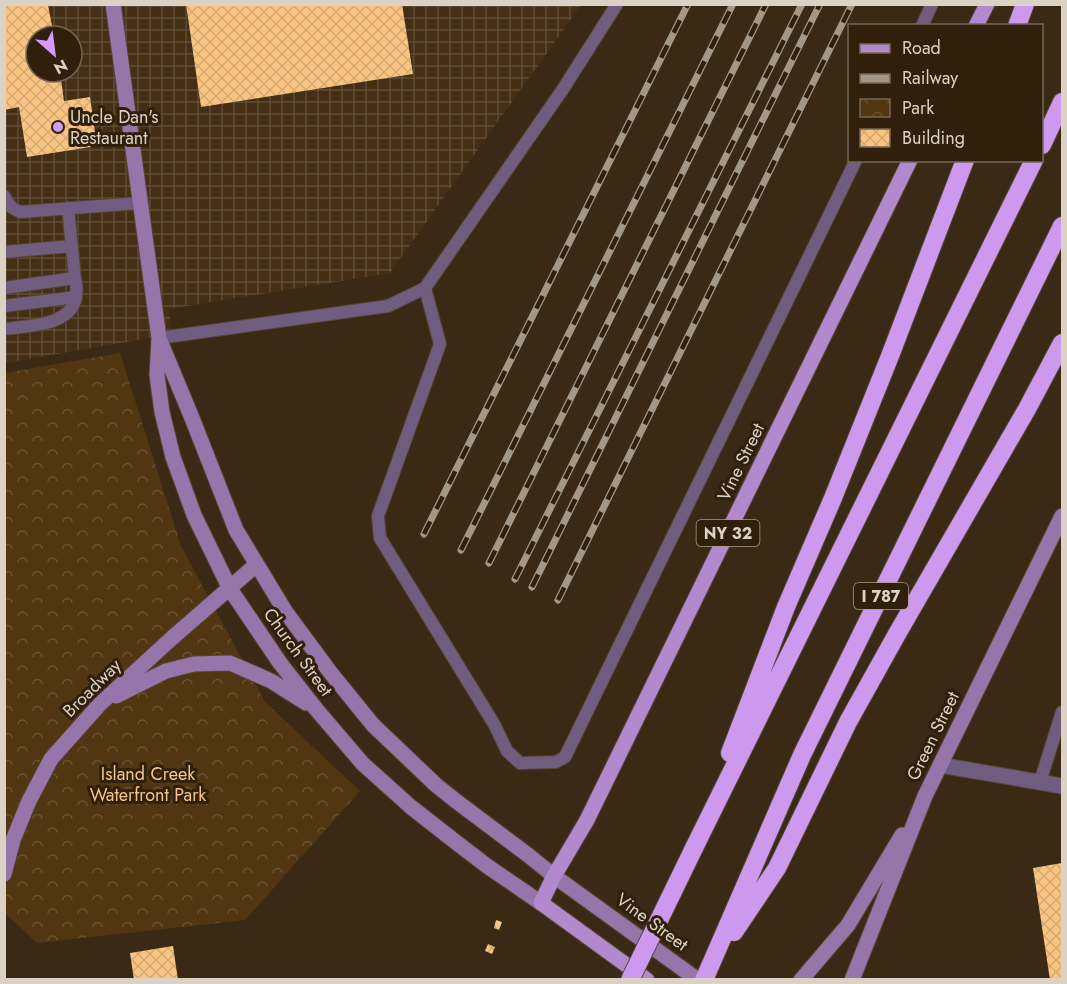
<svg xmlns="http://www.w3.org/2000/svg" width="1067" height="984" font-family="Jost,sans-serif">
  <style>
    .industrial { fill: url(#industrial-grid); fill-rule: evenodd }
    .park { fill: url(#park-crowns) }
    .building { fill: url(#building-cross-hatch) }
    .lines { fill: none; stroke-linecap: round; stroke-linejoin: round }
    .lane-casing { stroke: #544531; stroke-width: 14 }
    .street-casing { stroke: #544531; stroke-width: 17 }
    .secondary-casing { stroke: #544531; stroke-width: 17 }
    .primary-casing { stroke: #544531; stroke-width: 17 }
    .highway-casing { stroke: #544531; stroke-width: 20 }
    .lane { stroke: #705c7e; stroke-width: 12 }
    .street { stroke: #705c7e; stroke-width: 15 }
    .secondary { stroke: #9675ab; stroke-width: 15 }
    .primary { stroke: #b288ce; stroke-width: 15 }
    .highway { stroke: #cd99ee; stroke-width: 18 }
    .rail-casing { stroke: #a39787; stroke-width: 7 }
    .rail { stroke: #30200b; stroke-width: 4.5; stroke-dasharray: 14; stroke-linecap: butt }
    .highway-bridge-casing { stroke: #544531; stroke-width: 20; stroke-linecap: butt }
    .highway-bridge { stroke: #cd99ee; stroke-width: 18 }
    .poi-dot { fill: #d59bfa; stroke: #30200b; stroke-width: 2 }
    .labels { text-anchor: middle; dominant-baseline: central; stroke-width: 6; stroke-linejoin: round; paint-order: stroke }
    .shield { fill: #30200b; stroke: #a89c8c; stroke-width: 1.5 }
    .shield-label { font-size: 16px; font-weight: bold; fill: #dbd1c4 }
    .poi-label { font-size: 18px; fill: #dbd1c4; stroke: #30200b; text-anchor: start }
    .street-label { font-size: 18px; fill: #dbd1c4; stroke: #30200b }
    .park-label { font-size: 18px; fill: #f5c488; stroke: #30200b }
  </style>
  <defs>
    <pattern id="industrial-grid" width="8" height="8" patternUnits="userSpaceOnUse" patternTransform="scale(1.5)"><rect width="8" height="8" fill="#442f14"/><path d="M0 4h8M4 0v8" fill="none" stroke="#5e4c35"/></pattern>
    <pattern id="park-crowns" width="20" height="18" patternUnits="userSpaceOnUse" patternTransform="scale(1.5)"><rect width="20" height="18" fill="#513611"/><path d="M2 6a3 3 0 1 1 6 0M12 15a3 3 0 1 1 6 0" fill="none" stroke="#695232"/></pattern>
    <pattern id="building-cross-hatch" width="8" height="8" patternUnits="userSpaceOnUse" patternTransform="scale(1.5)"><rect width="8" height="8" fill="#f9c481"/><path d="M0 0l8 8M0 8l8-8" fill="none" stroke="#d4a973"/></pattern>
  </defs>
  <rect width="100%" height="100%" fill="#3a2a15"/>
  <path class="industrial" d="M5 5H581L390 273 169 309 172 334 5 363ZM36 36H72V72H36Z"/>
  <path class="park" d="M120 353 181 546 265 702 360 791 245 920 37 943 5 913V373Z"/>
  <path class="building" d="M186 4H402L413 74 201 107Z
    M4 5H48L54 36H36V72H60L64 101 90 97 97 146 27 157 19 107 4 110Z
    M1062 863V980H1050L1033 868Z
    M496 920 502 922 499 930 494 928Z
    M488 944 495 947 492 954 485 951Z
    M173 946 178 980H134L130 953Z"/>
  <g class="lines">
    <defs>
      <path id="lane" d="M922 26 932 4
        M4 196 11 207 20 212 140 203
        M4 252 72 246
        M4 288 75 278
        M425 288 440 344 378 516 380 538 494 724 507 751 520 763 556 762 565 757 856 160
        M4 306 76 297
        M4 329C37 325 86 325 75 278L68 208
        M159 338 388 306 425 288 563 89 617 4
        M1040 782 1062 712"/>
      <path id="street" d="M940 765 1062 786"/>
      <path id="secondary" d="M113 4 159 338 157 375 162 412 173 457 194 515 230 589 280 663 316 709 363 764 411 807 457 843 487 866 541 903
        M160 341 192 418 236 530 285 611 330 672 373 725 436 785 456 801 528 855 554 876 698 980
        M116 696 166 671 194 664 230 663 271 681 306 703
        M4 874 13 840 29 801 51 759 100 704 172 638 256 565
        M801 980 848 925 902 835
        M852 980 925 796 1062 516"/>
      <path id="primary" d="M976 26 987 4
        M647 980 541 903 554 876 587 820 910 160"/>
      <path id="highway" d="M1017 26 1025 4
        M1042 145 1062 102
        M730 753 786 607 833 498 890 356 965 160
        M694 848 1034 160
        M734 932 777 868 848 722 897 634 1027 409 1062 343
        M704 980 802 755 1062 226"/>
    </defs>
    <use href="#lane" class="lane-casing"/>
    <use href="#street" class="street-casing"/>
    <use href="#secondary" class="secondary-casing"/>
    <use href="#primary" class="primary-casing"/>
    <use href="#highway" class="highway-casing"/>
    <use href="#lane" class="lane"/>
    <use href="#street" class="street"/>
    <use href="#secondary" class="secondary"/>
    <use href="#primary" class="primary"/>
    <use href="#highway" class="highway"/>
    <defs>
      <path id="rail" d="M424 534 688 4
        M461 550 733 4
        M489 563 766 4
        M515 579 802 4
        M532 587 820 4
        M558 600 852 4"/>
    </defs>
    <use href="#rail" class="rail-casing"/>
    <use href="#rail" class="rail"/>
    <defs>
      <path id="highway-bridge" d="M630 980 694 848"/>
    </defs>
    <use href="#highway-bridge" class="highway-bridge-casing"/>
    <use href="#highway-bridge" class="highway-bridge"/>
  </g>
  <circle class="poi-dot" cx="58" cy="127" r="6"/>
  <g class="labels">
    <g class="shield">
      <rect x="696.5" y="520" width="63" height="26" rx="4.5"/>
      <rect x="854" y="583" width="54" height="26" rx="4.5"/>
    </g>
    <g class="shield-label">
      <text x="728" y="533">NY 32</text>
      <text x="881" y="596">I 787</text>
    </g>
    <g class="poi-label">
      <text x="70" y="117">Uncle Dan's<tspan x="70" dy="21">Restaurant</tspan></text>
    </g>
    <g class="street-label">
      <text transform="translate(741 462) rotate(-64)">Vine Street</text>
      <text transform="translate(298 652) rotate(54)">Church Street</text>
      <text transform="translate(92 688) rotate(-45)">Broadway</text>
      <text transform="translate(933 736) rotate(-64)">Green Street</text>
      <text transform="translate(652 922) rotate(36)">Vine Street</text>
    </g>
    <g class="park-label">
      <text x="148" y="774">Island Creek<tspan x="148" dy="21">Waterfront Park</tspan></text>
    </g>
  </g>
  <rect width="1067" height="984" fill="none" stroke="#dbd1c4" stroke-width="12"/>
  <rect x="848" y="24" width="195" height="138" fill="#30200b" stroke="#746755" stroke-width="1.5"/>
  <rect x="860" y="44" width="30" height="9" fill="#b288ce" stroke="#746755" stroke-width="1.5"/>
  <text x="902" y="54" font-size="18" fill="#dbd1c4">Road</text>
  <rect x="860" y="74" width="30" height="9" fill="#a39787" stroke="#746755" stroke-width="1.5"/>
  <text x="902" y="84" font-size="18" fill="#dbd1c4">Railway</text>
  <rect x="860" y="99" width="30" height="18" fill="url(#park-crowns)" stroke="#746755" stroke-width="1.5"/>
  <text x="902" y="114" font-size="18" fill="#dbd1c4">Park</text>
  <rect x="860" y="129" width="30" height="18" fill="url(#building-cross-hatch)" stroke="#746755" stroke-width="1.5"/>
  <text x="902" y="144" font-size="18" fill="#dbd1c4">Building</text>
  <g transform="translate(54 54) rotate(152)"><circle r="28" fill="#30200b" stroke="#746755" stroke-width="1.5"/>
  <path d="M0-4.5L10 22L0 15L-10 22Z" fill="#d59bfa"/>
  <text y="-9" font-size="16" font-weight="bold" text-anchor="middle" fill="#dbd1c4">N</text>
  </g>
</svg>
